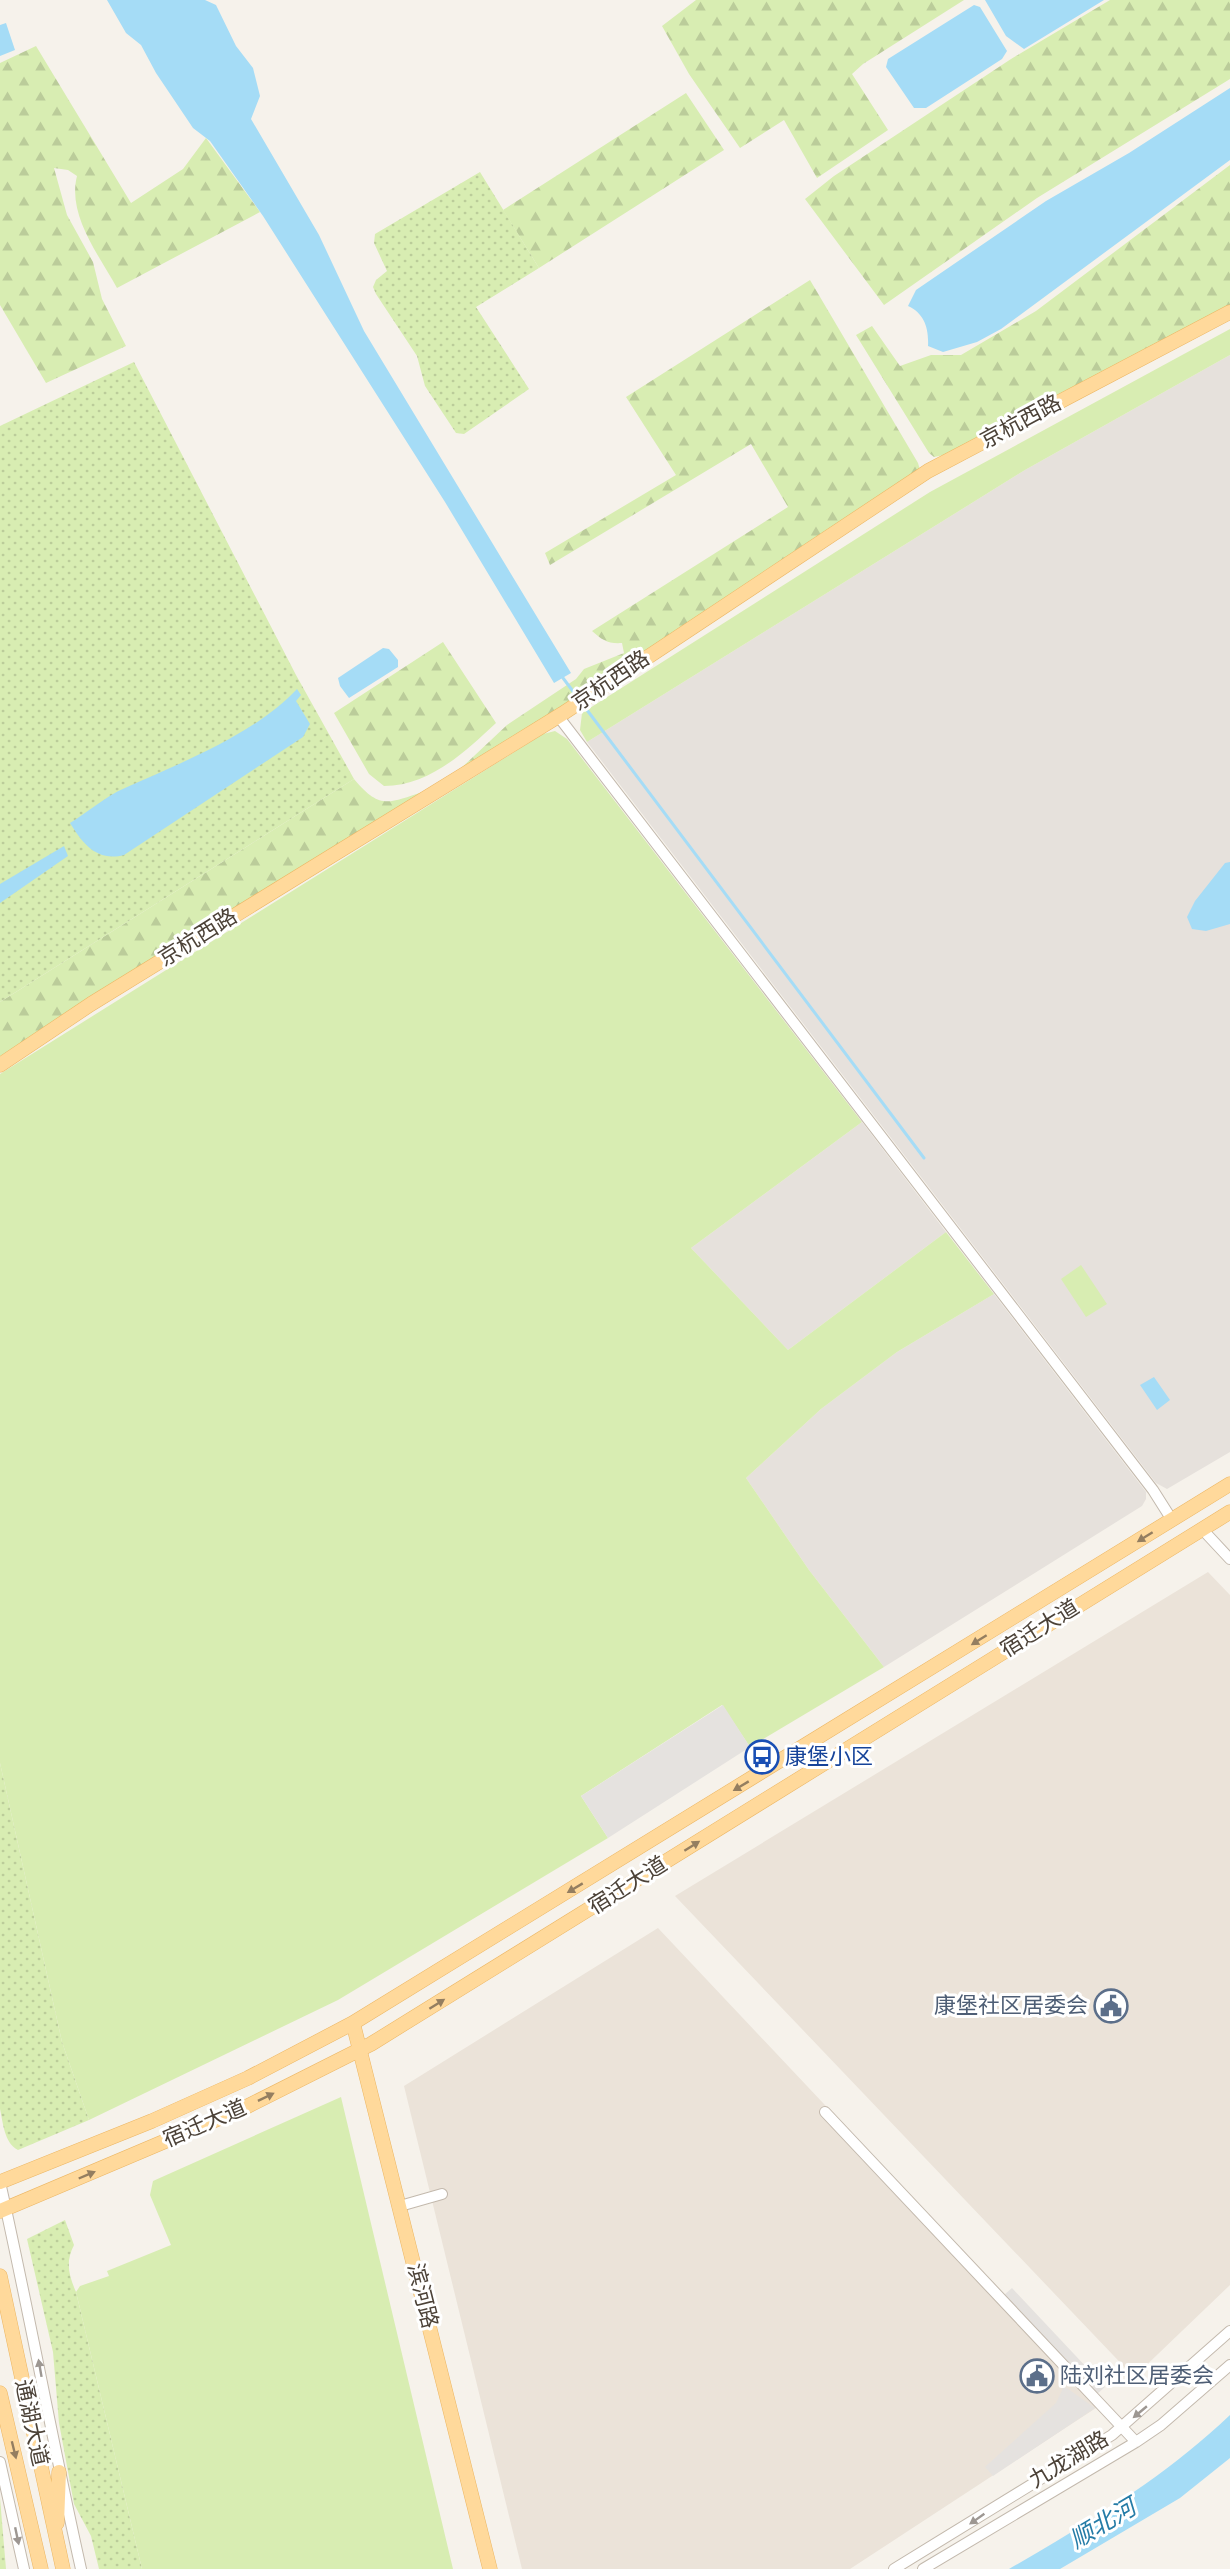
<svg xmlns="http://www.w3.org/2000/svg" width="1230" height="2569" font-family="'Sofia Sans Condensed','Noto Sans SC',sans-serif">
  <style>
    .residential { fill: #ebe3d9 }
    .industrial { fill: #e6e1dc }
    .grass { fill: #d8edb2 }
    .forest { fill: url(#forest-firs) }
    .park { fill: url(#park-dots) }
    .parking { fill: #e5e2df }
    .water { fill: #a5dcf6 }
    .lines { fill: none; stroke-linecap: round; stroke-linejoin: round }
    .stream { stroke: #a5dcf6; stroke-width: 3 }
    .minor-casing { stroke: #c3b9ad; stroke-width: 12 }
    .major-casing { stroke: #ecb663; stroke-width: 15 }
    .minor { stroke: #fff; stroke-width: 10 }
    .major { stroke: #ffd99b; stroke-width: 14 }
    .oneway { fill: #947e60 }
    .oneway2 { fill: #9d9792 }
    .labels { text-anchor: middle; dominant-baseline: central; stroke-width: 6; stroke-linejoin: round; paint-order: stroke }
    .street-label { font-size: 22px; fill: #4c4238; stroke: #fff }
    .transit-label { font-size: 22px; fill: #164399; stroke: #fff; text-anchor: start }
    .service-label { font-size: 22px; fill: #4e5e75; stroke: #fff; text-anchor: end }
    .water-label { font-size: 24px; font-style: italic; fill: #257ca7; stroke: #fff }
  </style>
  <defs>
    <pattern id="forest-firs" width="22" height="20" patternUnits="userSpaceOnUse" patternTransform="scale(1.5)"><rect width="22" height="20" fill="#d8edb2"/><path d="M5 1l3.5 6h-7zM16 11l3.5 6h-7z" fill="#bbcc9a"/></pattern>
    <pattern id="park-dots" width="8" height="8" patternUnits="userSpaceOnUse" patternTransform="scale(1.5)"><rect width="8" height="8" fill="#d8edb2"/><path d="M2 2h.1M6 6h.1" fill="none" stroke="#bbcc9a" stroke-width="1.8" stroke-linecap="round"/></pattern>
  </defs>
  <rect width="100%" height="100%" fill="#f6f2eb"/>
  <path class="residential" d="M1208 1572 1230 1595V2285L1134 2377 675 1896Z
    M658 1928 1004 2295 1099 2406 850 2569H522L404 2086Z"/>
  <path class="industrial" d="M1230 355V1452L1167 1489 1156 1483 587 742 1025 470Z
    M862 1122 946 1232 788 1350 691 1248Z
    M994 1294 1146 1492V1499L1142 1506 884 1667 809 1570 746 1478 821 1409 897 1352Z"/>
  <path class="grass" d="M1230 329V355L1025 470 587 742 580 730 582 713 930 492Z
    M555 731 567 739 862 1122 691 1248 788 1350 946 1232 994 1294 897 1352 821 1409 746 1478 809 1570 884 1667 750 1747 722 1705 581 1796 608 1838 338 2000 89 2120 62 2042 0 1763V1074L543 734Z
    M1081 1265 1107 1304 1086 1317 1061 1279Z
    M341 2097 453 2569H142L76 2292 80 2286 109 2276 107 2271 171 2245 150 2195 153 2181Z"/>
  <path class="forest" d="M696 0H964L863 64 852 74 888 130 817 178 784 120 740 148 689 74 662 26Z
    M1110 0H1230V79L1037 198 884 305 805 199 834 176 1011 59Z
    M36 46 131 203 183 169 206 138 260 212 117 288C99 255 67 215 77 176L68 170 54 168 67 215 93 262 102 299 126 346 46 383 0 305V63Z
    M686 93 724 150 539 268 503 210Z
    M1230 165V306L949 454 934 457 929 453 856 335 872 326 900 366 931 355H961L1036 311Z
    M810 280 918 463 920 470 605 679 457 772 507 725 576 679 584 669 624 653 622 643C608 644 602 640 592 631L788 507 751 444 550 565 545 553 676 475 626 397Z
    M443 642 496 723C465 752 429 786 384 786L369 774 334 713Z
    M354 779C380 810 388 803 423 792L0 1058V1002Z"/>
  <path class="park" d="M480 172 539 268 476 307 529 389 464 434 456 433 425 386 417 356 376 294 373 287 376 280 387 271 374 243 375 234Z
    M134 362 296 675 354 779 0 1002V426Z
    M0 1763 62 2042 89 2120 18 2150C4 2143 3 2122 0 2109Z
    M65 2220 74 2245C65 2262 69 2276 76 2292L142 2569H99L91 2536 74 2504 59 2423 53 2352 27 2239Z
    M0 2498 6 2569H0Z"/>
  <path class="parking" d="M723 1705 750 1747 608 1838 581 1796Z
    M1012 2288 1105 2387 1097 2394 1004 2295Z
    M1064 2386 1095 2408 993 2476 985 2467 1056 2403Z"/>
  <path class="water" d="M107 0H205L216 5 236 46 253 68 260 96 251 119 319 235 364 331 571 673 554 683 445 502 263 216 210 141 193 128 156 73 141 45 126 33Z
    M985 0H1104L1024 49 1006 36Z
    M974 5 980 7 1007 51 1002 59 926 108H914L886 67 888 59Z
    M6 23 15 50 0 56V25Z
    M1230 88V160L1001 329 977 342 943 352 928 346C929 328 924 313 908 306L916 290 1046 201 1129 153Z
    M383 648 389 649 398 660V667L349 698 340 686 338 678Z
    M297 689 301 695 296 701 310 724 303 737 124 855C97 862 83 844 70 823 88 812 106 796 125 788 181 763 255 734 297 689Z
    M64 846 68 856 0 903V884Z
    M1230 862V924L1206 931 1192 929 1187 917 1195 901 1225 863Z
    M1154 1377 1170 1400 1157 1410 1140 1385Z
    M1230 2415V2458L1180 2498 1060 2569H1009C1090 2522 1161 2480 1230 2415Z"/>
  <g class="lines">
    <path class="stream" d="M563 678 575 694
      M587 710 924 1158"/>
    <defs>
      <path id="minor" d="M558 716 1153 1490 1172 1520
        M1202 1529 1230 1559
        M825 2112 1136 2442
        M0 2182C29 2311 52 2440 81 2569
        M400 2206 442 2194
        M0 2462 24 2569
        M894 2569 1112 2435 1230 2331
        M923 2569 1136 2442 1161 2425 1230 2365"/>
      <path id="major" d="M0 1065 91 1004 562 714 928 471 1230 312
        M353 2023 490 2569
        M0 2182 152 2121 248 2078 353 2023 1230 1484
        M0 2211 246 2107 371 2044 1230 1512
        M0 2276 63 2569
        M0 2393 41 2569
        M57 2523 59 2472"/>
    </defs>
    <use href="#minor" class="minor-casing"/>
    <use href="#major" class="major-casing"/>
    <use href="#minor" class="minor"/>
    <use href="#major" class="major"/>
  </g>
  <defs><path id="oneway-solid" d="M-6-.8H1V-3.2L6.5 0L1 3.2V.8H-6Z" transform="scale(1.5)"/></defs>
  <g class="oneway">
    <use href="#oneway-solid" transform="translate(1145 1537) rotate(148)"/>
    <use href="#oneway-solid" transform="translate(979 1640) rotate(148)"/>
    <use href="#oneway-solid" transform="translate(741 1786) rotate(149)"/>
    <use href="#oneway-solid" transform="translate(692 1846) rotate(-32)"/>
    <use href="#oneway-solid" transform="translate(575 1888) rotate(149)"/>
    <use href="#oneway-solid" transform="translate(437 2004) rotate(-32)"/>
    <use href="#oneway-solid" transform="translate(266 2097) rotate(-26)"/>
    <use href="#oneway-solid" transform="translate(87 2175) rotate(-23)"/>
    <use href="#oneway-solid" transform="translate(14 2450) rotate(76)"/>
  </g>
  <g class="oneway2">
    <use href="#oneway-solid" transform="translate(40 2368) rotate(-100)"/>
    <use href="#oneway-solid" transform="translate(1140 2412) rotate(140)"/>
    <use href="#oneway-solid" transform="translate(977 2519) rotate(145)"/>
    <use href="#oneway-solid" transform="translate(17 2536) rotate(78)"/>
  </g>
  <defs>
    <symbol id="bus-ring" viewBox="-11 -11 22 22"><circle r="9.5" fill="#fff" stroke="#1a4fb4" stroke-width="1.5"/><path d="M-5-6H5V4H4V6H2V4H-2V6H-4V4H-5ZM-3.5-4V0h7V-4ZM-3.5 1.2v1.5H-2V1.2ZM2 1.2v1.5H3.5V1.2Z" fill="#1a4fb4"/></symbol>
    <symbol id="civic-ring" viewBox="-11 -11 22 22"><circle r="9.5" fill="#fff" stroke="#5c6f8a" stroke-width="1.5"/><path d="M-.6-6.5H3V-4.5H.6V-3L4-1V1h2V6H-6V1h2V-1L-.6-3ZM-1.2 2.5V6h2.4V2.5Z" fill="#5c6f8a"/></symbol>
  </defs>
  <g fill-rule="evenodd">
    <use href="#bus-ring" x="743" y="1738" width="38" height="38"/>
    <use href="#civic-ring" x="1092" y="1987" width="38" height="38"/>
    <use href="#civic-ring" x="1018" y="2357" width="38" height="38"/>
  </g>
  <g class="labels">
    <g class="street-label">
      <text transform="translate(1021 422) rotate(-28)">京杭西路</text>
      <text transform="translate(611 681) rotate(-34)">京杭西路</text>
      <text transform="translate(198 938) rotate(-32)">京杭西路</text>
      <text transform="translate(1040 1629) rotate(-32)">宿迁大道</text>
      <text transform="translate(628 1886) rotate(-32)">宿迁大道</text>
      <text transform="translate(205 2124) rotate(-23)">宿迁大道</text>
      <text transform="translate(422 2296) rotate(76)">滨河路</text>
      <text transform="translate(31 2423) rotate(78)">通湖大道</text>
      <text transform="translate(1069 2460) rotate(-31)">九龙湖路</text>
    </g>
    <g class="transit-label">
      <text x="785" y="1757">康堡小区</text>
    </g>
    <g class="service-label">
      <text x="1088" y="2006">康堡社区居委会</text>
      <text x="1060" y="2376" text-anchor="start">陆刘社区居委会</text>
    </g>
    <g class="water-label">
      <text transform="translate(1103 2524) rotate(-31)">顺北河</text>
    </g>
  </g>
</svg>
